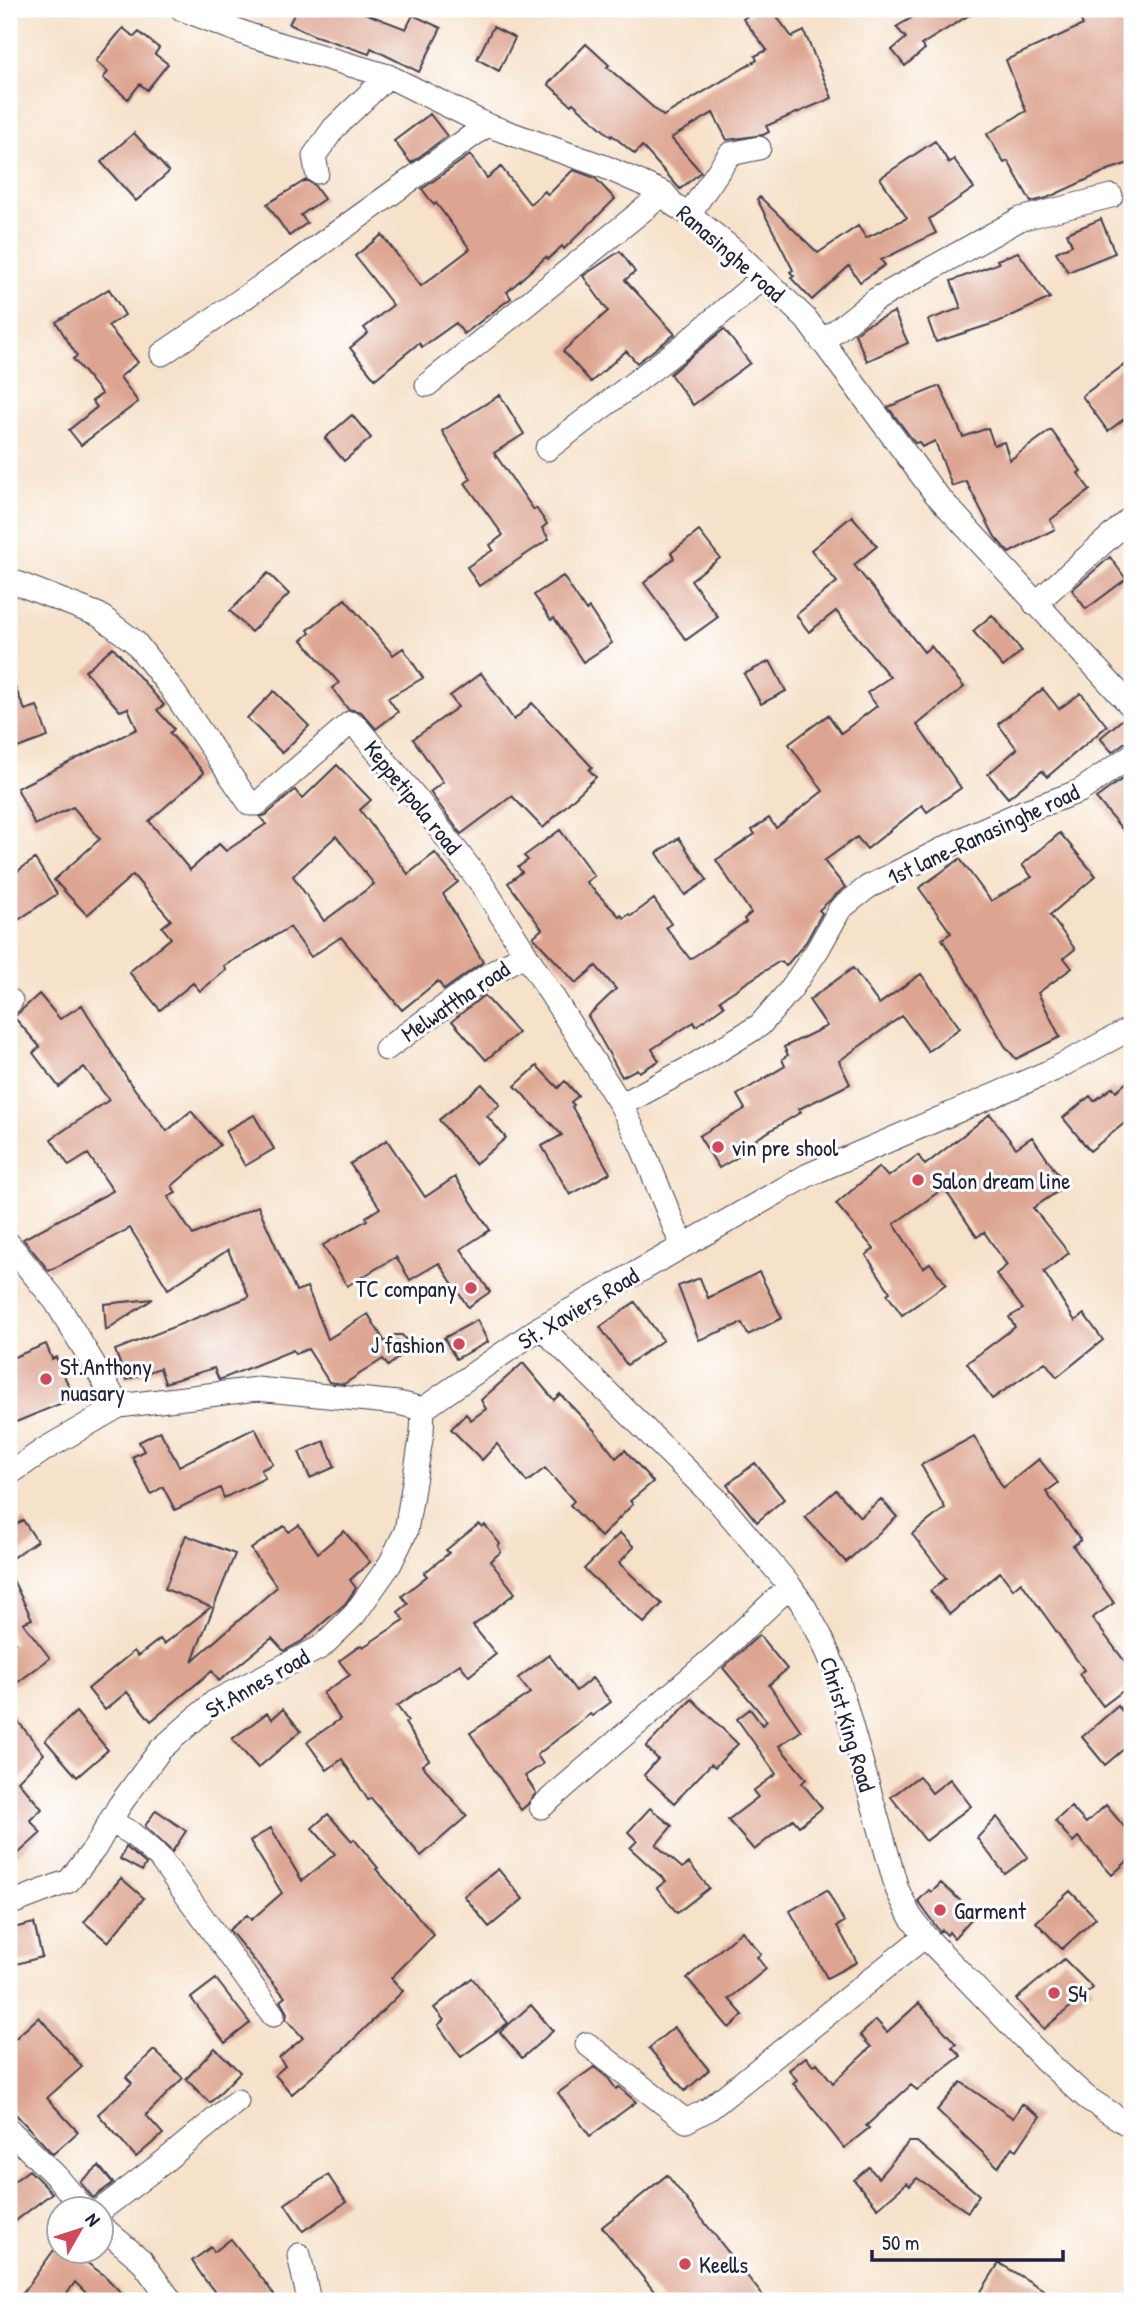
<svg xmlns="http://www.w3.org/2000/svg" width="1141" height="2310" font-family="'Patrick Hand',sans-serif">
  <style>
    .building { fill: #dda591; fill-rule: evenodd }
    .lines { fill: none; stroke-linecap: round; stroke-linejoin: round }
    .minor-casing { stroke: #423f50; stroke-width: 25 }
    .minor { stroke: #fff; stroke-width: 23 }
    .poi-dot { fill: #d1495b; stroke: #fff; stroke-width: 2.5 }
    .labels { text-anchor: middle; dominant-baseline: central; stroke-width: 6; stroke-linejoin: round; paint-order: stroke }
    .street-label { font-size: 23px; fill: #22223b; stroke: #fff }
    .poi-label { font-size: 23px; fill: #22223b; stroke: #fff; text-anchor: start }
  </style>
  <rect width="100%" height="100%" fill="#fff"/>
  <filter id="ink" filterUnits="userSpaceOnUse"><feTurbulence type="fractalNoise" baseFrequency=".0143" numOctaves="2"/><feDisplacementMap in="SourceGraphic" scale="14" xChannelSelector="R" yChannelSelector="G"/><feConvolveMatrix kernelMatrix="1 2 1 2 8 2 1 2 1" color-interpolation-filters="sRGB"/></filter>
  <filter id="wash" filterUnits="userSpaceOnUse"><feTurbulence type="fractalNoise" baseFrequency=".00686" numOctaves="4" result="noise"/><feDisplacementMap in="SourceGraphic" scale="28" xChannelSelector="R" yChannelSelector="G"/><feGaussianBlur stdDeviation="1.57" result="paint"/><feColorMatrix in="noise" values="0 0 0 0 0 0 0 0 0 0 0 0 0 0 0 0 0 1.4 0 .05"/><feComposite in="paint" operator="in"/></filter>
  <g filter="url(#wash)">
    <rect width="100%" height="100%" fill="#f6e1c9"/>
    <g id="blocks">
      <path class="building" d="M297 9H354L406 29 413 15 441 28 419 72 371 48 369 54 313 35 289 24Z
        M757 9H771L792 37 804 31 832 98 766 126 769 132 763 135 727 140 713 113 671 138 701 172 680 189 642 146 635 154 612 135 611 137 573 103 571 105 548 84 586 44 609 65 607 67 663 116 757 60 755 56 767 50 743 19Z
        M927 9H979L921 45 925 49 905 66 892 50 906 38 896 27Z
        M1100 9H1132V162L1108 170 1047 198 1031 202 1008 161 1004 163 987 134 1026 111 1006 60 1083 25 1080 18Z
        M493 27 515 38 499 71 477 59Z
        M123 28 134 37 139 32 159 48 155 54 168 64 147 90 140 84 128 99 103 78 108 72 96 61Z
        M430 114 447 136 411 163 394 141Z
        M134 133 169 172 136 201 101 162Z
        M935 141 949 163 954 159 974 188 929 219 936 233 881 260 885 265 860 282 849 266 812 300 791 278 794 276 790 272 793 270 757 199 760 197 818 253 858 226 866 238 907 218 880 178Z
        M470 155 487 178 501 167 530 204 545 191 548 195 573 170 595 178 615 199 564 249 562 246 548 259 546 257 507 292 511 298 464 334 456 323 422 347 419 343 375 379 350 348 368 333 364 328 393 305 355 256 382 235 421 286 470 249 436 203 434 205 422 189Z
        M306 180 314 185 324 199 301 215 307 223 289 236 267 204Z
        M1101 219 1115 253 1068 272 1056 252 1072 245 1067 233Z
        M620 251 635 272 625 280 675 334 637 363 626 351 591 382 563 351 608 311 583 276Z
        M1018 252 1050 298 998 322 936 342 928 320 961 308 951 281 999 263 997 260Z
        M109 289 125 315 108 326 138 362 120 377 138 402 81 445 69 430 97 407 92 401 102 394 73 359 77 356 56 322Z
        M894 312 908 343 867 361 855 334 866 325Z
        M724 329 750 363 693 405 670 374Z
        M1132 359V413L1108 431 1082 396Z
        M940 386 963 437 988 428 994 445 1004 442 1010 460 1051 430 1081 471 1078 473 1090 490 1050 520 1055 529 1009 553 995 537 966 481 952 486 935 441 922 447 919 442 915 443 888 407Z
        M500 395 524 434 494 453 534 510 536 508 547 524 542 528 549 539 479 586 467 567 493 550 490 545 503 535 465 483 471 479 442 431Z
        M352 415 371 438 344 461 325 438Z
        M852 516 877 546 854 565 924 652 931 646 964 687 917 725 961 788 927 812 922 805 867 849 857 837 824 861 845 887 819 910 822 913 806 942 786 966 780 961 720 1000 724 1006 696 1026 694 1022 652 1049 659 1061 639 1072 637 1069 622 1077 588 1016 616 989 596 966 576 983 533 937 542 929 508 883 522 872 518 867 528 860 524 856 560 830 594 876 586 882 620 917 621 915 624 918 629 914 631 916 654 899 671 924 666 927 690 959 746 922 744 919 751 913 716 860 755 834 752 830 769 818 776 828 823 791 789 744 828 715 841 733 877 706 867 693 890 677 836 611 809 632 796 615 837 582 811 550Z
        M699 531 720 558 691 580 718 617 686 640 644 583 674 558 671 553Z
        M1110 557 1126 579 1086 609 1072 590Z
        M268 573 289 594 251 632 230 611Z
        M563 576 586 611 589 608 612 643 583 662 554 618 551 620 534 595Z
        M345 599 393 655 403 648 423 678 388 698 398 712 376 729 361 712 348 709 332 688 339 683 302 640 310 633 308 630Z
        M992 615 1022 651 1003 667 973 631Z
        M113 647 164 705 157 710 174 729 170 733 204 773 149 821 190 870 219 844 226 851 266 824 260 817 266 815 295 790 302 799 337 765 371 800 360 810 408 874 435 853 458 882 443 894 483 962 444 990 438 981 402 1010 341 937 311 957 290 927 224 966 226 970 200 991 193 983 160 1010 129 972 171 938 162 927 171 920 133 875 87 915 54 880 100 839 73 807 35 825 17 788 137 729 128 708 120 711 85 671ZM336 836 374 884 324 921 293 876Z
        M770 661 786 691 761 704 744 674Z
        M481 673 514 720 532 703 592 767 589 770 596 777 543 828 512 796 461 834 430 792 443 782 413 739 458 707 450 696Z
        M9 674 25 710 37 706 48 737 9 751Z
        M1043 689 1059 709 1081 693 1107 726 1047 777 1042 771 1008 798 988 774 1017 749 998 724Z
        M274 691 309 726 282 753 247 718Z
        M1124 718 1132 721V741L1124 743 1112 752 1100 738Z
        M1132 772V841L1096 798Z
        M1060 833 1096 876 1050 915 1075 949 1064 958 1072 968 1038 993 1060 1037 1016 1059 1005 1046 942 939 951 933 919 888 960 859 991 901 1032 877 1022 865Z
        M679 838 707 880 685 895 657 853Z
        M35 859 57 894 18 920 9 907V877Z
        M853 968 879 1004 921 974 960 1028 928 1051 902 1016 839 1061 850 1084 799 1109 801 1112 735 1152 738 1157 719 1168 699 1136 745 1109 737 1095 785 1066 782 1059 788 1055 784 1047 827 1026 809 1000Z
        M39 994 60 1019 82 1005 130 1083 167 1131 191 1111 220 1145 172 1186 176 1193 168 1197 193 1235 258 1206 296 1291 307 1287 328 1339 368 1314 385 1342 394 1335H402L412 1347 388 1366 383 1359 344 1384 329 1382 308 1349 295 1354 293 1350 219 1380 214 1368 165 1383 160 1368 126 1380 115 1350 249 1297 228 1250 168 1289 130 1228 49 1271 23 1239 113 1191 88 1154 69 1166 51 1139 109 1100 84 1067 59 1087 33 1053 40 1047 14 1017Z
        M484 995 518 1033 486 1060 452 1021Z
        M537 1066 558 1088 565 1081 578 1096 571 1102 574 1105 572 1107 610 1173 570 1195 542 1146 562 1135 515 1086Z
        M1132 1078V1117L1090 1151 1063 1118 1090 1096 1094 1101 1113 1087 1116 1091Z
        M482 1084 500 1105 487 1116 506 1138 475 1164 439 1120Z
        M990 1114 1016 1148 1032 1137 1066 1186 1033 1208 1069 1253 1044 1272 1075 1321 1084 1314 1103 1340 1057 1377 1045 1362 992 1399 967 1363 1015 1327 1009 1317 1023 1309 996 1274 1007 1265 984 1232 977 1237 944 1188 894 1224 923 1268 930 1263 946 1284 902 1315 887 1294 890 1292 866 1255 874 1249 836 1204 879 1167 888 1177 918 1155 925 1165Z
        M254 1115 274 1149 245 1166 225 1131Z
        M387 1140 425 1197 455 1177 490 1230 461 1249 490 1292 468 1307 439 1263 410 1280 396 1257 347 1286 323 1245 367 1220 366 1217 380 1208 350 1164Z
        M759 1272 782 1318 748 1335 742 1323 699 1340 678 1286 700 1278 708 1298Z
        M153 1299 106 1330 104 1304Z
        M635 1302 663 1340 627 1365 600 1327Z
        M477 1320 488 1342 456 1359 444 1338Z
        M46 1344 52 1359 56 1357 74 1398 9 1425V1359Z
        M523 1363 554 1400 560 1394 594 1430 616 1458 625 1450 653 1482 630 1501 633 1504 601 1537 570 1505 574 1501 545 1468 527 1482 497 1444 482 1460 451 1429 466 1414 471 1420 486 1409 481 1400Z
        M255 1428 273 1464 261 1470 265 1478 224 1498 220 1488 175 1510 163 1487 151 1494 132 1457 144 1451 139 1442 160 1431 179 1466Z
        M974 1436 1003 1488 1039 1459 1058 1483 1046 1492 1081 1540 1073 1546 1114 1603 1092 1618 1132 1671V1684L1103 1706 1079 1674 1084 1670 1021 1582 1013 1589 1000 1572 950 1614 930 1591 946 1578 912 1534 945 1508 921 1465Z
        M324 1441 335 1467 310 1478 299 1452Z
        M755 1463 784 1499 757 1522 727 1485Z
        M836 1490 860 1517 881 1499 897 1517 846 1562 805 1517Z
        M23 1520 37 1541 9 1560V1530Z
        M479 1524 482 1527 485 1525 500 1544 498 1546 501 1552 490 1561 515 1593 473 1626 496 1654 469 1676 460 1664 397 1706 408 1721 405 1723 429 1760 422 1765 467 1816 421 1856 371 1798 368 1800 342 1759 327 1770 307 1742 340 1719 323 1693 350 1675 339 1661 361 1645 363 1647 404 1620 398 1612 408 1604 402 1596 427 1576 424 1573 449 1553 446 1550Z
        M299 1525 318 1553 344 1531 370 1562 350 1580 356 1588 345 1604 302 1641 284 1651 272 1638 219 1681 212 1671 151 1721 127 1692 105 1710 88 1689 134 1651 138 1656 160 1639 164 1644 211 1607 165 1589 186 1535 235 1554 192 1661 277 1587 251 1549 284 1526 289 1532Z
        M620 1533 634 1547 619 1563 662 1604 644 1623 584 1569Z
        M9 1572 32 1619 23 1623 50 1658 9 1689V1647L15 1642 9 1630Z
        M759 1635 787 1669 769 1685 801 1731 779 1746 806 1779 802 1783 822 1808 799 1826 793 1819 754 1850 728 1820 758 1797 753 1791 776 1774 737 1719 750 1709 762 1725 767 1721 723 1668Z
        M549 1655 576 1691 592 1678 611 1702 592 1716 590 1714 537 1755 543 1764 525 1776 536 1793 527 1805 521 1810 470 1733 530 1693 518 1678Z
        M692 1699 738 1744 715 1767 711 1764 674 1803 644 1775 658 1759 646 1747Z
        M1118 1706 1132 1723V1742L1105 1765 1082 1737Z
        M283 1709 301 1731 258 1768 232 1739 267 1713 272 1719Z
        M9 1710 44 1754 18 1781 42 1809 30 1820 41 1833 9 1862Z
        M76 1712 108 1750 77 1777 45 1740Z
        M919 1776 932 1793 950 1779 971 1806 926 1841 891 1797Z
        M1106 1805 1132 1836V1857L1112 1875 1078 1837 1073 1842 1055 1821 1071 1807 1086 1823Z
        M650 1808 672 1826 656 1845 682 1868 689 1863 709 1888 677 1913 657 1888 666 1881 630 1848 637 1841 628 1832Z
        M156 1810 186 1831 172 1852 145 1826Z
        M328 1814 352 1841 354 1839 378 1868 376 1869 434 1935 391 1978 403 1991 346 2047 292 2094 275 2075 285 2066 279 2058 303 2038 286 2019 287 2013 280 2001 285 1997 229 1930 247 1915 251 1920 282 1893 250 1841 271 1828 302 1881 335 1854 312 1828Z
        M997 1817 1028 1857 1005 1874 977 1838Z
        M126 1847 146 1864 142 1871 120 1859Z
        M498 1869 523 1899 489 1927 464 1896Z
        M121 1878 144 1898 108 1942 84 1922Z
        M941 1883 963 1903 960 1906 973 1917 954 1938 949 1932 947 1935 942 1930 940 1932 918 1901 929 1890 932 1892Z
        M827 1890 844 1922 837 1926 857 1962 827 1978 790 1911Z
        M1070 1891 1096 1918 1062 1949 1036 1922Z
        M34 1923 42 1957 9 1966V1929Z
        M742 1931 761 1954 757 1957 766 1969 729 1999 743 2015 729 2028 687 1978Z
        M1064 1959 1093 1988 1044 2029 1016 1999Z
        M472 1978 508 2023 461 2057 438 2025 444 2020 434 2008Z
        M216 1979 250 2023 225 2043 191 1998Z
        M919 2003 956 2044 952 2047 961 2056 917 2090 911 2085 866 2126 869 2128 844 2148 793 2083 797 2080 789 2070 806 2057 813 2066 817 2063 833 2083 871 2047 860 2035 876 2020 887 2032Z
        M531 2005 553 2031 522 2058 500 2032Z
        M39 2017 82 2067 47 2098 78 2132 53 2154 9 2107V2044Z
        M674 2027 709 2070 685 2091 649 2048Z
        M215 2048 240 2072 210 2103 186 2079Z
        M154 2050 183 2078 146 2115 163 2134 136 2157 98 2114 132 2083 126 2077Z
        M594 2067 608 2078 616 2089 619 2087 636 2102 590 2136 558 2093Z
        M961 2082 1013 2118 1022 2104 1040 2116 1017 2150 1012 2147 998 2167 937 2110Z
        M909 2142H917L979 2195 968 2212 917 2178 910 2186 907 2183 878 2208 854 2180 869 2167 878 2178Z
        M99 2166 113 2183 93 2198 80 2182Z
        M29 2170 52 2193 9 2226V2185Z
        M328 2175 346 2202 303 2231 285 2204Z
        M667 2175 767 2301H662L602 2227Z
        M231 2239 268 2286 278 2301H222L205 2280 192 2261 211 2247 214 2252Z
        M59 2243 60 2250H69L104 2275 129 2301H94L75 2282 62 2301H17Z
        M999 2263 1062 2301H975Z"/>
    </g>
  </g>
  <g filter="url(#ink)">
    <use href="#blocks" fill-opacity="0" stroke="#423f50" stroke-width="2"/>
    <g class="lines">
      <defs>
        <path id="minor" d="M182 9 249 35 388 76 487 125 605 167 664 193 674 205 689 214 737 253 806 319 934 492 1132 707
          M317 172 314 156 334 128 388 76
          M689 214 730 154 759 148
          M822 342 875 300 1020 219 1111 196
          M162 354 282 272 487 125
          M427 385 664 193
          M547 449 679 349 762 278
          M9 580 99 615 135 642 170 687 250 804H257L350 723 355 725 417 799 481 883 621 1105 642 1147 682 1246
          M1035 604 1132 517
          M9 1001H11
          M386 1049 485 977 525 954
          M621 1105 693 1066 760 1025 791 989 818 949 840 909 868 887 975 833 1025 811 1080 791 1132 755
          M9 1244 56 1302 119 1406
          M541 1327 718 1501 790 1586 804 1606 821 1637 836 1672 897 1889 910 1916 925 1936 1045 2060 1087 2098 1132 2127
          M9 1474 45 1449 119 1406 257 1389 398 1403 423 1409 541 1327 808 1175 1053 1070 1132 1028
          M541 1807 720 1652 790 1586
          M110 1821 131 1833 159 1857 273 2015
          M9 1904 69 1881 95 1848 119 1806 160 1750 214 1702 321 1647 354 1615 390 1564 406 1531 422 1433 423 1409
          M587 2044 686 2121 709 2109 925 1936
          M9 2130 57 2177 83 2208
          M102 2209 161 2164 237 2101
          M102 2227 141 2260 171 2301
          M299 2255 309 2301"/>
      </defs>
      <use href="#minor" class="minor-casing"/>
      <use href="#minor" class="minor"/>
    </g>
  </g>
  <g class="poi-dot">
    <circle cx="718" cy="1147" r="7"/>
    <circle cx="918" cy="1180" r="7"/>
    <circle cx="471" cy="1288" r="7"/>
    <circle cx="459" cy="1344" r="7"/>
    <circle cx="46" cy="1379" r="7"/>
    <circle cx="940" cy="1910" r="7"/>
    <circle cx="1054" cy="1993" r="7"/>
    <circle cx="685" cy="2264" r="7"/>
  </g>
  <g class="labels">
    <g class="street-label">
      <text transform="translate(731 253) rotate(41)">Ranasinghe road</text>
      <text transform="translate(413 797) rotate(51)">Keppetipola road</text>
      <text transform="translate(983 834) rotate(-25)">1st lane-Ranasinghe road</text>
      <text transform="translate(455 1001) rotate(-34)">Melwattha road</text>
      <text transform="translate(578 1308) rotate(-31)">St. Xaviers Road</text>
      <text transform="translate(257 1683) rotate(-30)">St.Annes road</text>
      <text transform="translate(848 1724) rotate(73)">Christ King Road</text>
    </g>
    <g class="poi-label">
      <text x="732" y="1147">vin pre shool</text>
      <text x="932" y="1180">Salon dream line</text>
      <text x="457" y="1288" text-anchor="end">TC company</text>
      <text x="445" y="1344" text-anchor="end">J fashion</text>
      <text x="60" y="1366">St.Anthony<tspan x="60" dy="26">nuasary</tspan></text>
      <text x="954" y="1910">Garment</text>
      <text x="1068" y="1993">S4</text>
      <text x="699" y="2264">Keells</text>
    </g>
  </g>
  <rect width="1141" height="2310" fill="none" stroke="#fff" stroke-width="35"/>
  <g transform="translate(80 2230) rotate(51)"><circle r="33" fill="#ffffff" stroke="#a7a7b1" stroke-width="2"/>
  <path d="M0-5L12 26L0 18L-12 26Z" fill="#d1495b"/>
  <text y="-10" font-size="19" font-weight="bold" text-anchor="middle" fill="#22223b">N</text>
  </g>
  <path d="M872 2250v10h191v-10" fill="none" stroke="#22223b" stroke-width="3.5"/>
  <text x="882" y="2250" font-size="21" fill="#22223b" stroke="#ffffff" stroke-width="5" paint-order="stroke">50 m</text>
</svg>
